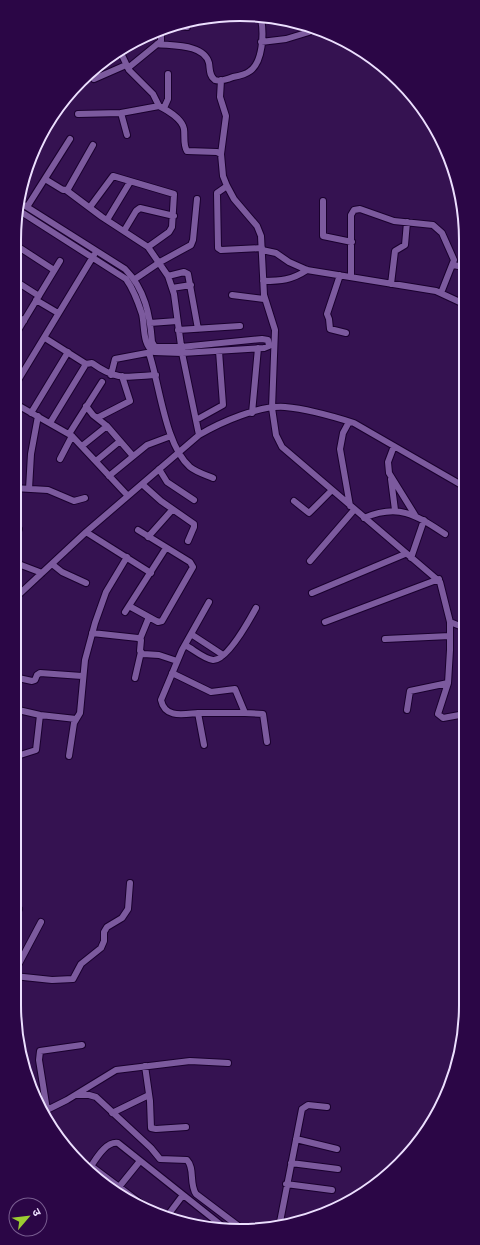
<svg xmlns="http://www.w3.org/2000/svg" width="480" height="1245" font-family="'Roboto Condensed','Noto Sans Devanagari',sans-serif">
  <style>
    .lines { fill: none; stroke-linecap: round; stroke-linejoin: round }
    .minor-casing { stroke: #1a012e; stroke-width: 8 }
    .minor { stroke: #7c5a9e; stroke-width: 6 }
    .rim { fill: none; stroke: #ecdffe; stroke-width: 2 }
  </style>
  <rect width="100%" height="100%" fill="#351251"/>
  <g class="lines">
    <defs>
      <path id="minor" d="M181 26 187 27
        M261 42 286 39 309 32
        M157 44C173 46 204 44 209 63 210 69 209 76 215 80 220 82 228 79 233 77 239 76 245 75 250 71 263 62 264 33 261 19
        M120 51 129 70 153 94 159 106
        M128 68 161 41V33
        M94 79 126 65
        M221 80 220 97 226 116 221 154
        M164 108 168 99V74
        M121 113 127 135
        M78 114 121 113 159 106C167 110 182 119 184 129 185 136 183 145 187 151L217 152 221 154 223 176 227 186 234 199 257 226 261 236 264 295 275 330 272 408 276 435 282 447 440 582 450 622V650L448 683 438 714 443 718 465 714
        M45 179 63 190 68 189 93 145
        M227 186 217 193 218 248 221 250 262 248
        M66 190 102 217 148 247 168 276 174 294 182 353 199 435
        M323 201V236L352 242
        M27 207 70 139
        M90 207 113 176 174 194 172 227 169 232 148 247
        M18 210 126 279C134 290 138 302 142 314 145 326 142 345 154 352L182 353 264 348 269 346 268 340 262 339 181 347H155L152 342C150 315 145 289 125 269L19 202
        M107 220 130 182
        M124 231 136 211 140 208 174 216
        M14 238 18 233 16 225
        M14 244 54 270
        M262 250 276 253 289 262 307 270 436 291 464 304
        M453 265 464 267
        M340 275 327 314 329 319 330 329 346 333
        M168 276 184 272 188 274 198 329
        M351 277V215L354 210 360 209 394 221 433 225 442 233 454 260 441 293
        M135 279 160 262 191 245 193 240 197 199
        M14 280 39 296
        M263 281C281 281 292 280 307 270
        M391 284 395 251 405 245 407 222
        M172 288 191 285
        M232 295 264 299
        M36 300 58 313
        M14 314 24 321
        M150 323 177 321
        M178 330 240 326
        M14 337 60 261
        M45 338 86 364
        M149 353C160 386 165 445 190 467 196 472 206 475 213 478
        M111 375 115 359 152 352
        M14 387 94 255
        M14 403 72 436 128 496
        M86 406 93 415 107 426 133 456
        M31 413 68 352
        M252 413 258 348
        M97 418 130 401 122 376
        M196 420 223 405 219 351
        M349 422 343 433 340 449 350 506
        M50 423 86 364 92 363C117 381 127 377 156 375
        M69 434 102 382
        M82 446 107 426
        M394 446 388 462 389 473 415 515
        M60 459 72 436
        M96 461 120 441
        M159 469 167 482 194 500
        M109 476 147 445 171 436
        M391 479 395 510
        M142 484 161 501 194 524V527L188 541
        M14 488 48 490 74 501 85 498
        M29 489 31 454 38 416
        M294 501 309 513 332 490
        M364 518C399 503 416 515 445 534
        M14 524 19 529 14 539
        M86 532 151 573
        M148 537 172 510
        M411 558 424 520
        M14 560 21 565 42 573
        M310 561 354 510
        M52 564 62 572 86 583
        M312 593 405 554
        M14 599 86 532 199 435C221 422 260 405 285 407 308 409 332 416 354 423L465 487
        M129 606 158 622 162 621 193 567 190 562 138 530
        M125 612 166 548
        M325 622 439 579
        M450 622 465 628
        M92 633 138 638 141 640 140 651 143 654 159 655 177 661
        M191 634 223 655
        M140 639 149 617
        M385 639 450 636
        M185 645C193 649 204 659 213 660 227 661 250 619 256 608
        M172 673 211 692 235 689 245 713H198
        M14 677 32 681 35 680 37 675 40 673 82 676
        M135 678 141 652
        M14 709 40 715 76 719
        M407 710 410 691 448 683
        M245 713 263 714 267 742
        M14 727 19 711
        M204 745 198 713C184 714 165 719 161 700L182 650 209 602
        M69 756 74 723 80 713 85 660 95 623 106 592 127 557
        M14 757 36 750 40 715
        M14 918 19 909
        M14 973 41 922
        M14 976 52 980 73 979 81 964 101 948 104 941V932L107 927 122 918 128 909 130 883
        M145 1066 150 1101 151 1128 156 1129 186 1127
        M76 1095H89L96 1097 151 1148 160 1159 187 1160C195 1168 189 1184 196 1194L241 1228
        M47 1110 39 1060 40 1051 82 1045
        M45 1111 67 1100 116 1070 190 1061 228 1063
        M112 1113 149 1095
        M296 1139 337 1149
        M291 1163 338 1169
        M91 1166 147 1208
        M89 1169C95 1161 105 1141 118 1143L226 1229
        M286 1184 332 1190
        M119 1187 140 1161
        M168 1215 183 1195
        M279 1227 302 1109 308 1105 327 1107"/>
    </defs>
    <use href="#minor" class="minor-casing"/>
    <use href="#minor" class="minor"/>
  </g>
  <path d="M0 0H480V1245H0ZM240 21H240A219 219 0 0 1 459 240V1005A219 219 0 0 1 240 1224H240A219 219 0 0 1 21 1005V240A219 219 0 0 1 240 21Z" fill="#2b0646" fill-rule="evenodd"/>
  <path class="rim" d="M240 21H240A219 219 0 0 1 459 240V1005A219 219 0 0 1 240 1224H240A219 219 0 0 1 21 1005V240A219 219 0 0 1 240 21Z"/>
  <g transform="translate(28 1217) rotate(62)"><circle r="19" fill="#2b0646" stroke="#785d90"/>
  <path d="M0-3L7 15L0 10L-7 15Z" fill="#9ccb32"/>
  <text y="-6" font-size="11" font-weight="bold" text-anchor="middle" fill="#ecdffe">उ</text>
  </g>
</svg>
